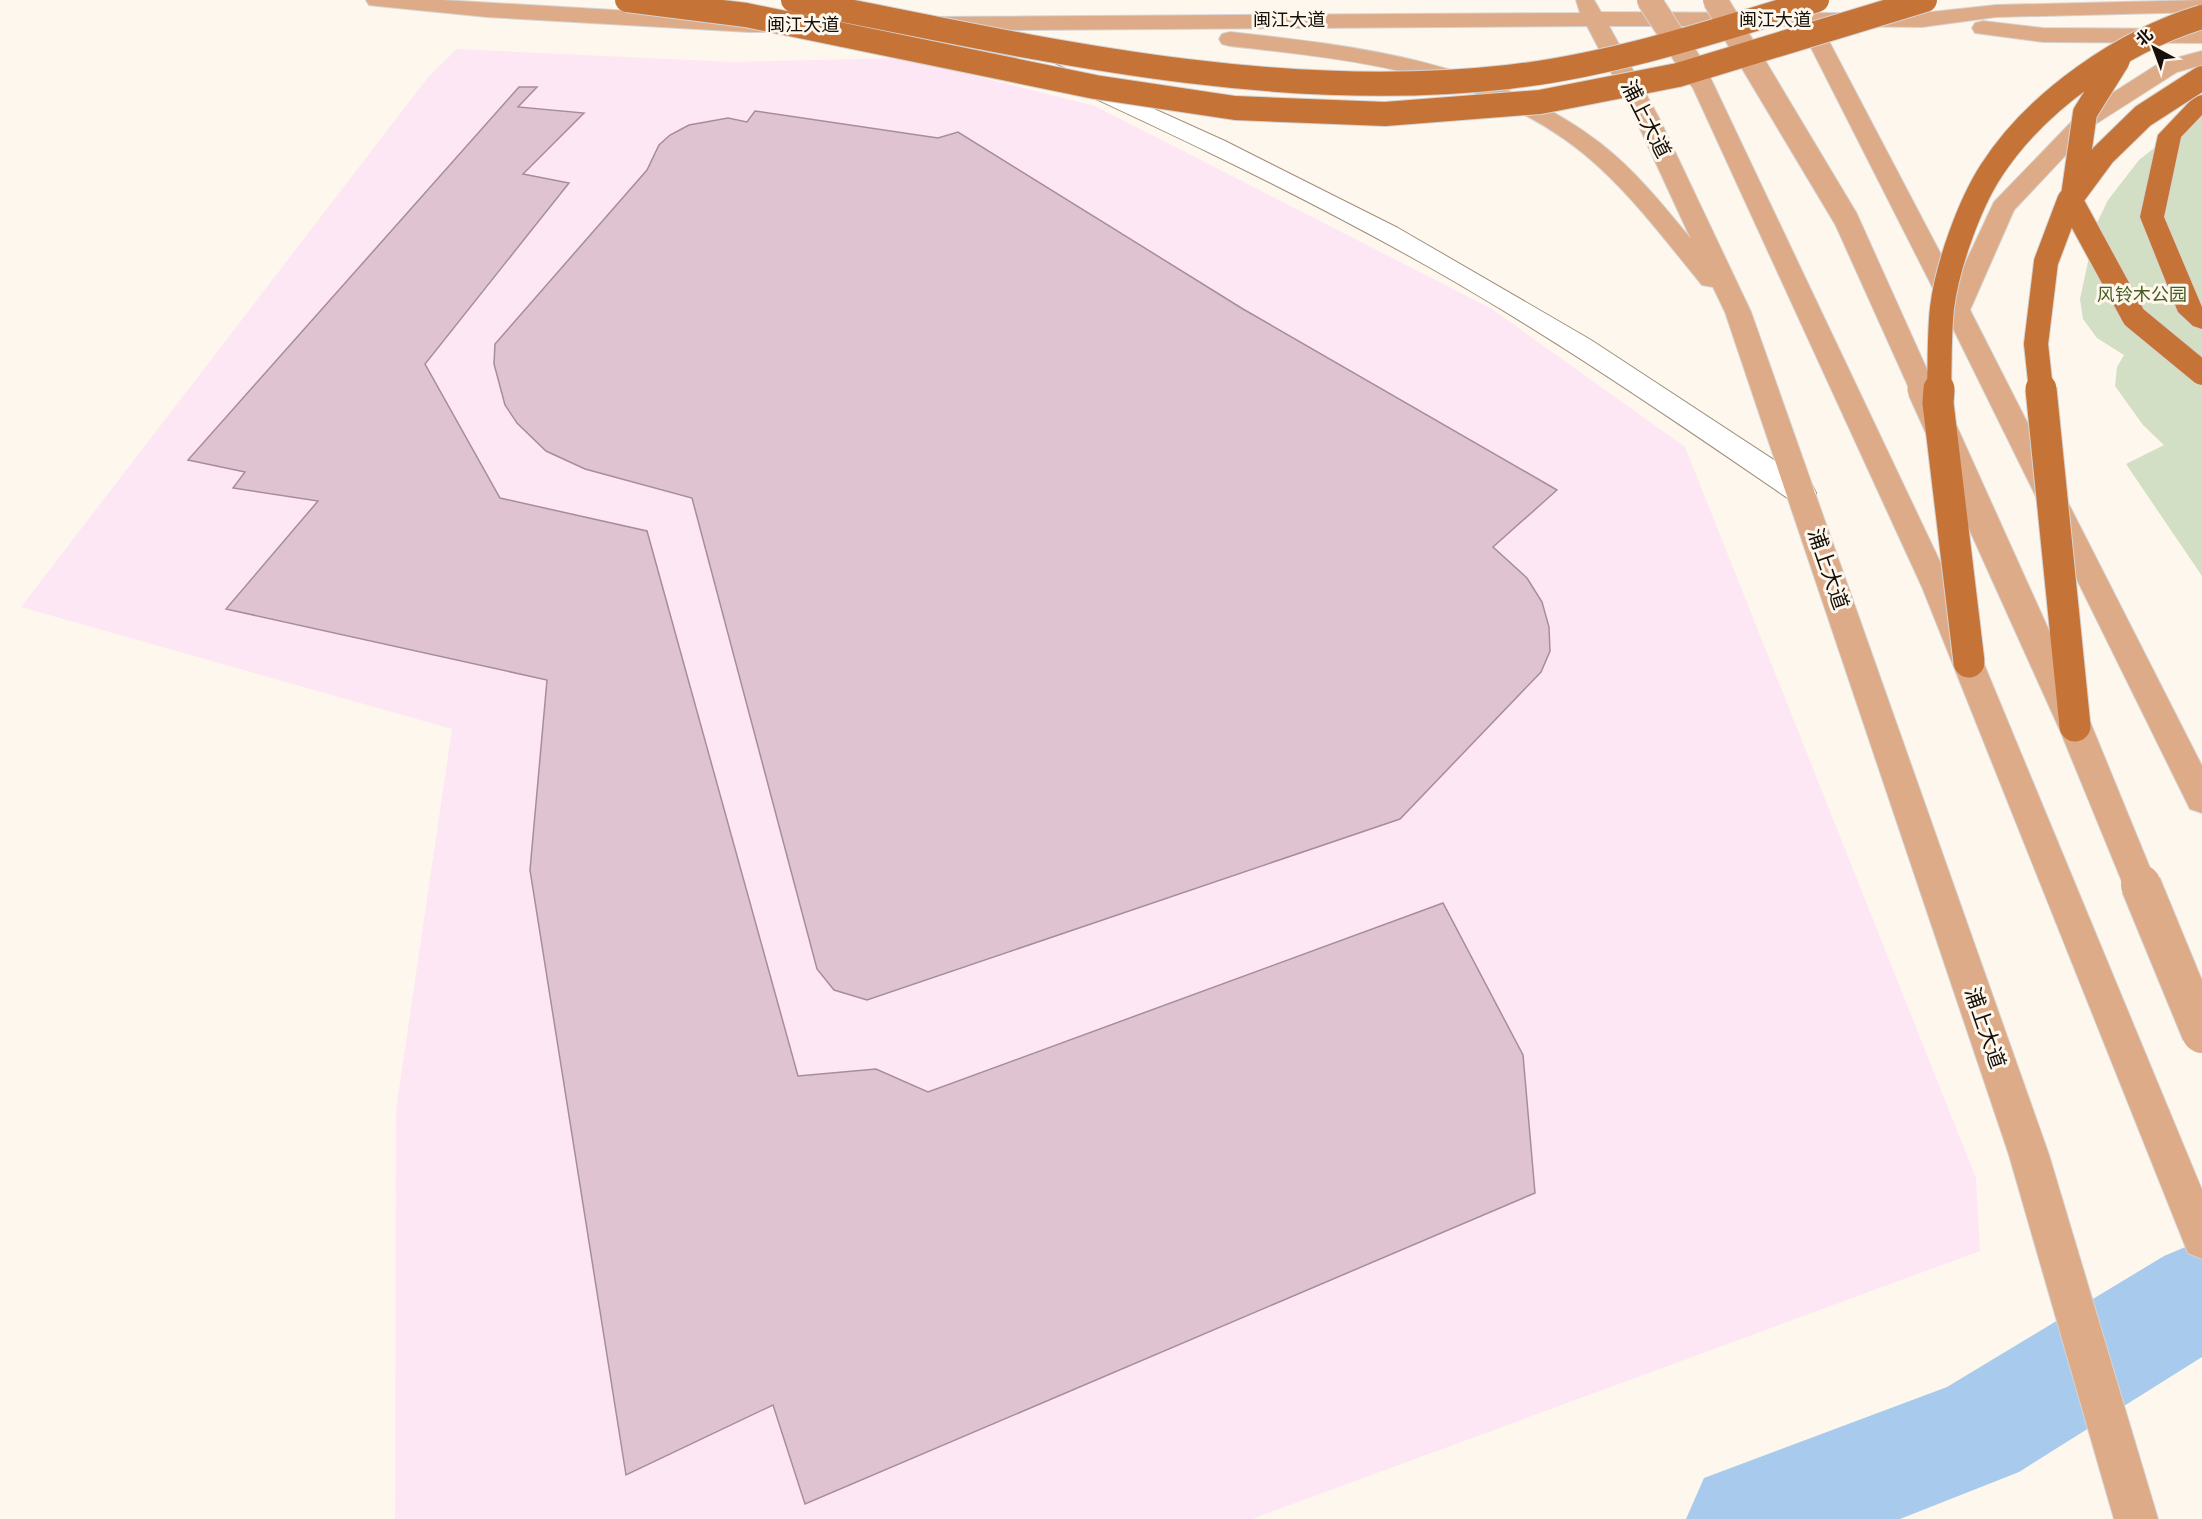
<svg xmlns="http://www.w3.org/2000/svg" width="2202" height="1519" font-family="'Source Sans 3','Noto Sans SC',sans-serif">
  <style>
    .commercial { fill: #fde7f4 }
    .green { fill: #d3dfc5 }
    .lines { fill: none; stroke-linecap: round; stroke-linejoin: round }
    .river { fill: #a7caed; fill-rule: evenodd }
    .building { fill: #e0c3d0; stroke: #a88d99; stroke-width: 1.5 }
    .minor-casing { stroke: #a08f7a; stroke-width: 2 }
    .major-casing { stroke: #d5d4d3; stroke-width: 2 }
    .highway-casing { stroke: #d5d4d3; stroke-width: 2 }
    .minor { fill: #fff; fill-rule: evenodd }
    .major { fill: #ddab88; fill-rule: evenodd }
    .highway { fill: #c67338; fill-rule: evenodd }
    .major-bridge-far2-casing { stroke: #d5d4d3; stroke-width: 26; stroke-linecap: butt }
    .major-bridge-far1-casing { stroke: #d5d4d3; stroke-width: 33; stroke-linecap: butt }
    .major-bridge-casing { stroke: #d5d4d3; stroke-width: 42; stroke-linecap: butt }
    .highway-bridge-far1-casing { stroke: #d5d4d3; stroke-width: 26; stroke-linecap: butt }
    .highway-bridge-casing { stroke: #d5d4d3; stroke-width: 33; stroke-linecap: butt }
    .major-bridge-far2 { stroke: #ddab88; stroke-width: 24 }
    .major-bridge-far1 { stroke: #ddab88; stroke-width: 31 }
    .major-bridge { stroke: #ddab88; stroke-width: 40 }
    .highway-bridge-far1 { stroke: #c67338; stroke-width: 24 }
    .highway-bridge { stroke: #c67338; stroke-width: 31 }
    .labels { text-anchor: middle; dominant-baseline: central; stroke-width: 6; stroke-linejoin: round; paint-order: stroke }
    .far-street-label { font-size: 18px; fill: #161008; stroke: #fef7ee }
    .far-park-label { font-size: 18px; fill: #455d1f; stroke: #fef7ee }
    .street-label { font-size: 21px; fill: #161008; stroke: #fef7ee }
  </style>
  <rect width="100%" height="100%" fill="#fef7ee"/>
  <path class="commercial" d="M457 49 733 62 904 58 1095 106 1492 309 1685 447 1976 1178 1980 1251 1252 1519H395L396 1110 452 729 21 607 429 76Z"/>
  <path class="green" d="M2202 110V576L2126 464 2164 445 2143 425 2115 386 2117 367 2124 355 2097 338 2083 319 2080 299 2096 225 2108 200 2139 160Z"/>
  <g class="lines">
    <path class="river" d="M2202 1240V1357L2019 1472 1900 1519H1686L1704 1478 1947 1387 2164 1256Z"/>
  </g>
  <path class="building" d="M519 87H537L518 107 584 113 523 174 569 183 425 364 500 498 647 531 798 1076 876 1069 928 1092 1443 903 1523 1055 1535 1193 805 1504 773 1405 626 1475 530 870 547 680 226 609 318 501 233 488 245 472 188 460Z
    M755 111 938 138 958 132 1243 309 1557 490 1493 547 1527 578 1542 602 1549 627 1550 651 1541 672 1400 819 867 1000 834 990 817 969 692 498 585 469 546 451 517 423 505 405 494 364 495 344 647 170 659 145 670 135 689 125 728 118 747 122Z"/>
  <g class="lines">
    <defs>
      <path id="minor" d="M984 32 1225 141 1398 228 1591 340 1812 485 1816 493 1812 501 1802 504 1792 501C1675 421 1559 341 1436 271 1287 186 1132 115 976 44L973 39 976 34Z"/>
      <path id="major" d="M366 0H442L749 18 1580 13 1576 0H1594L1601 12 1793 13 1788 4 1791 0H1807L1815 13H1922L1996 5 2202 0V12L1996 17 1922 27 1821 26 1956 283 1994 202 2078 115 2161 62 2202 51V65L2177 72 2094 125 2014 210 1970 310 2202 766V813L2190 809 1944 310 1800 26H1609L1659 118 1751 312 2049 1155 2158 1519H2114L2009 1155 1725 312 1713 287 1702 285C1669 245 1638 203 1600 168 1501 75 1359 60 1230 46L1222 44 1219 39 1222 34 1230 32C1359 46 1494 62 1600 143 1635 170 1663 205 1691 239L1635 118 1587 26 749 32 487 17 377 6 369 5Z
        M1983 21 2043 28 2202 29V43L2043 42 1975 33 1972 28 1975 23Z
        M1699 70 1707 72 1710 77 1952 587 2202 1190V1259L2188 1253 1922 587 1688 77 1691 72Z"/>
      <path id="highway" d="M2202 95V115L2181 137 2164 217 2202 307V329L2193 326 2178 312 2140 217 2158 135 2194 97Z"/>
    </defs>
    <use href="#minor" class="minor-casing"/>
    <use href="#major" class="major-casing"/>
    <use href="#highway" class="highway-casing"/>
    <use href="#minor" class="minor"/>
    <use href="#major" class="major"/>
    <use href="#highway" class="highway"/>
    <defs>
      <path id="major-bridge-far2" d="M1649 0 1699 77
        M1715 0 1846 219 1923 390"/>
      <path id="major-bridge-far1" d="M1923 389 2075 726 2141 887"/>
      <path id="major-bridge" d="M2141 885 2202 1033"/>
      <path id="highway-bridge-far1" d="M627 0 746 15 1095 87 1235 108 1385 114 1540 102 1678 75 1925 0
        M793 0C1027 46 1267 104 1508 77 1613 65 1716 31 1817 0
        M2118 60 2085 113 2072 203 2134 317 2202 373
        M1939 390C1940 363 1939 335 1942 308 1947 267 1969 205 1991 171 2036 101 2123 41 2202 17
        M2041 390 2036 344 2046 262 2069 201 2103 155 2143 116 2202 78"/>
      <path id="highway-bridge" d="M1939 389 1938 403 1969 662
        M2041 389 2075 726"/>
    </defs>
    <use href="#major-bridge-far2" class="major-bridge-far2-casing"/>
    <use href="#major-bridge-far1" class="major-bridge-far1-casing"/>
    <use href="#major-bridge" class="major-bridge-casing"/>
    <use href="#highway-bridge-far1" class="highway-bridge-far1-casing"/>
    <use href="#highway-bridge" class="highway-bridge-casing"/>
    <use href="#major-bridge-far2" class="major-bridge-far2"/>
    <use href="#major-bridge-far1" class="major-bridge-far1"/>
    <use href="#major-bridge" class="major-bridge"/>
    <use href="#highway-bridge-far1" class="highway-bridge-far1"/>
    <use href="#highway-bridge" class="highway-bridge"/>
  </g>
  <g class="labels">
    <g class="far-street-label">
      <text x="1289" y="20">闽江大道</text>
      <text x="1775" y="20">闽江大道</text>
      <text x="803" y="25">闽江大道</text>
    </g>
    <g class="far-park-label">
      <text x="2142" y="295">风铃木公园</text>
    </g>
    <g class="street-label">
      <text transform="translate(1646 119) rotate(63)">浦上大道</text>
      <text transform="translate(1828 569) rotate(71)">浦上大道</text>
      <text transform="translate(1985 1028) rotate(71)">浦上大道</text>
    </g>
  </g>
  <g transform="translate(2154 48) rotate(319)" stroke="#fef7ee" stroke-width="4.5" paint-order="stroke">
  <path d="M0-4.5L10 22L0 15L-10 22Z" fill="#161008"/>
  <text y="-9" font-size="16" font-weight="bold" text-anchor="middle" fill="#161008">北</text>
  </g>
</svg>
